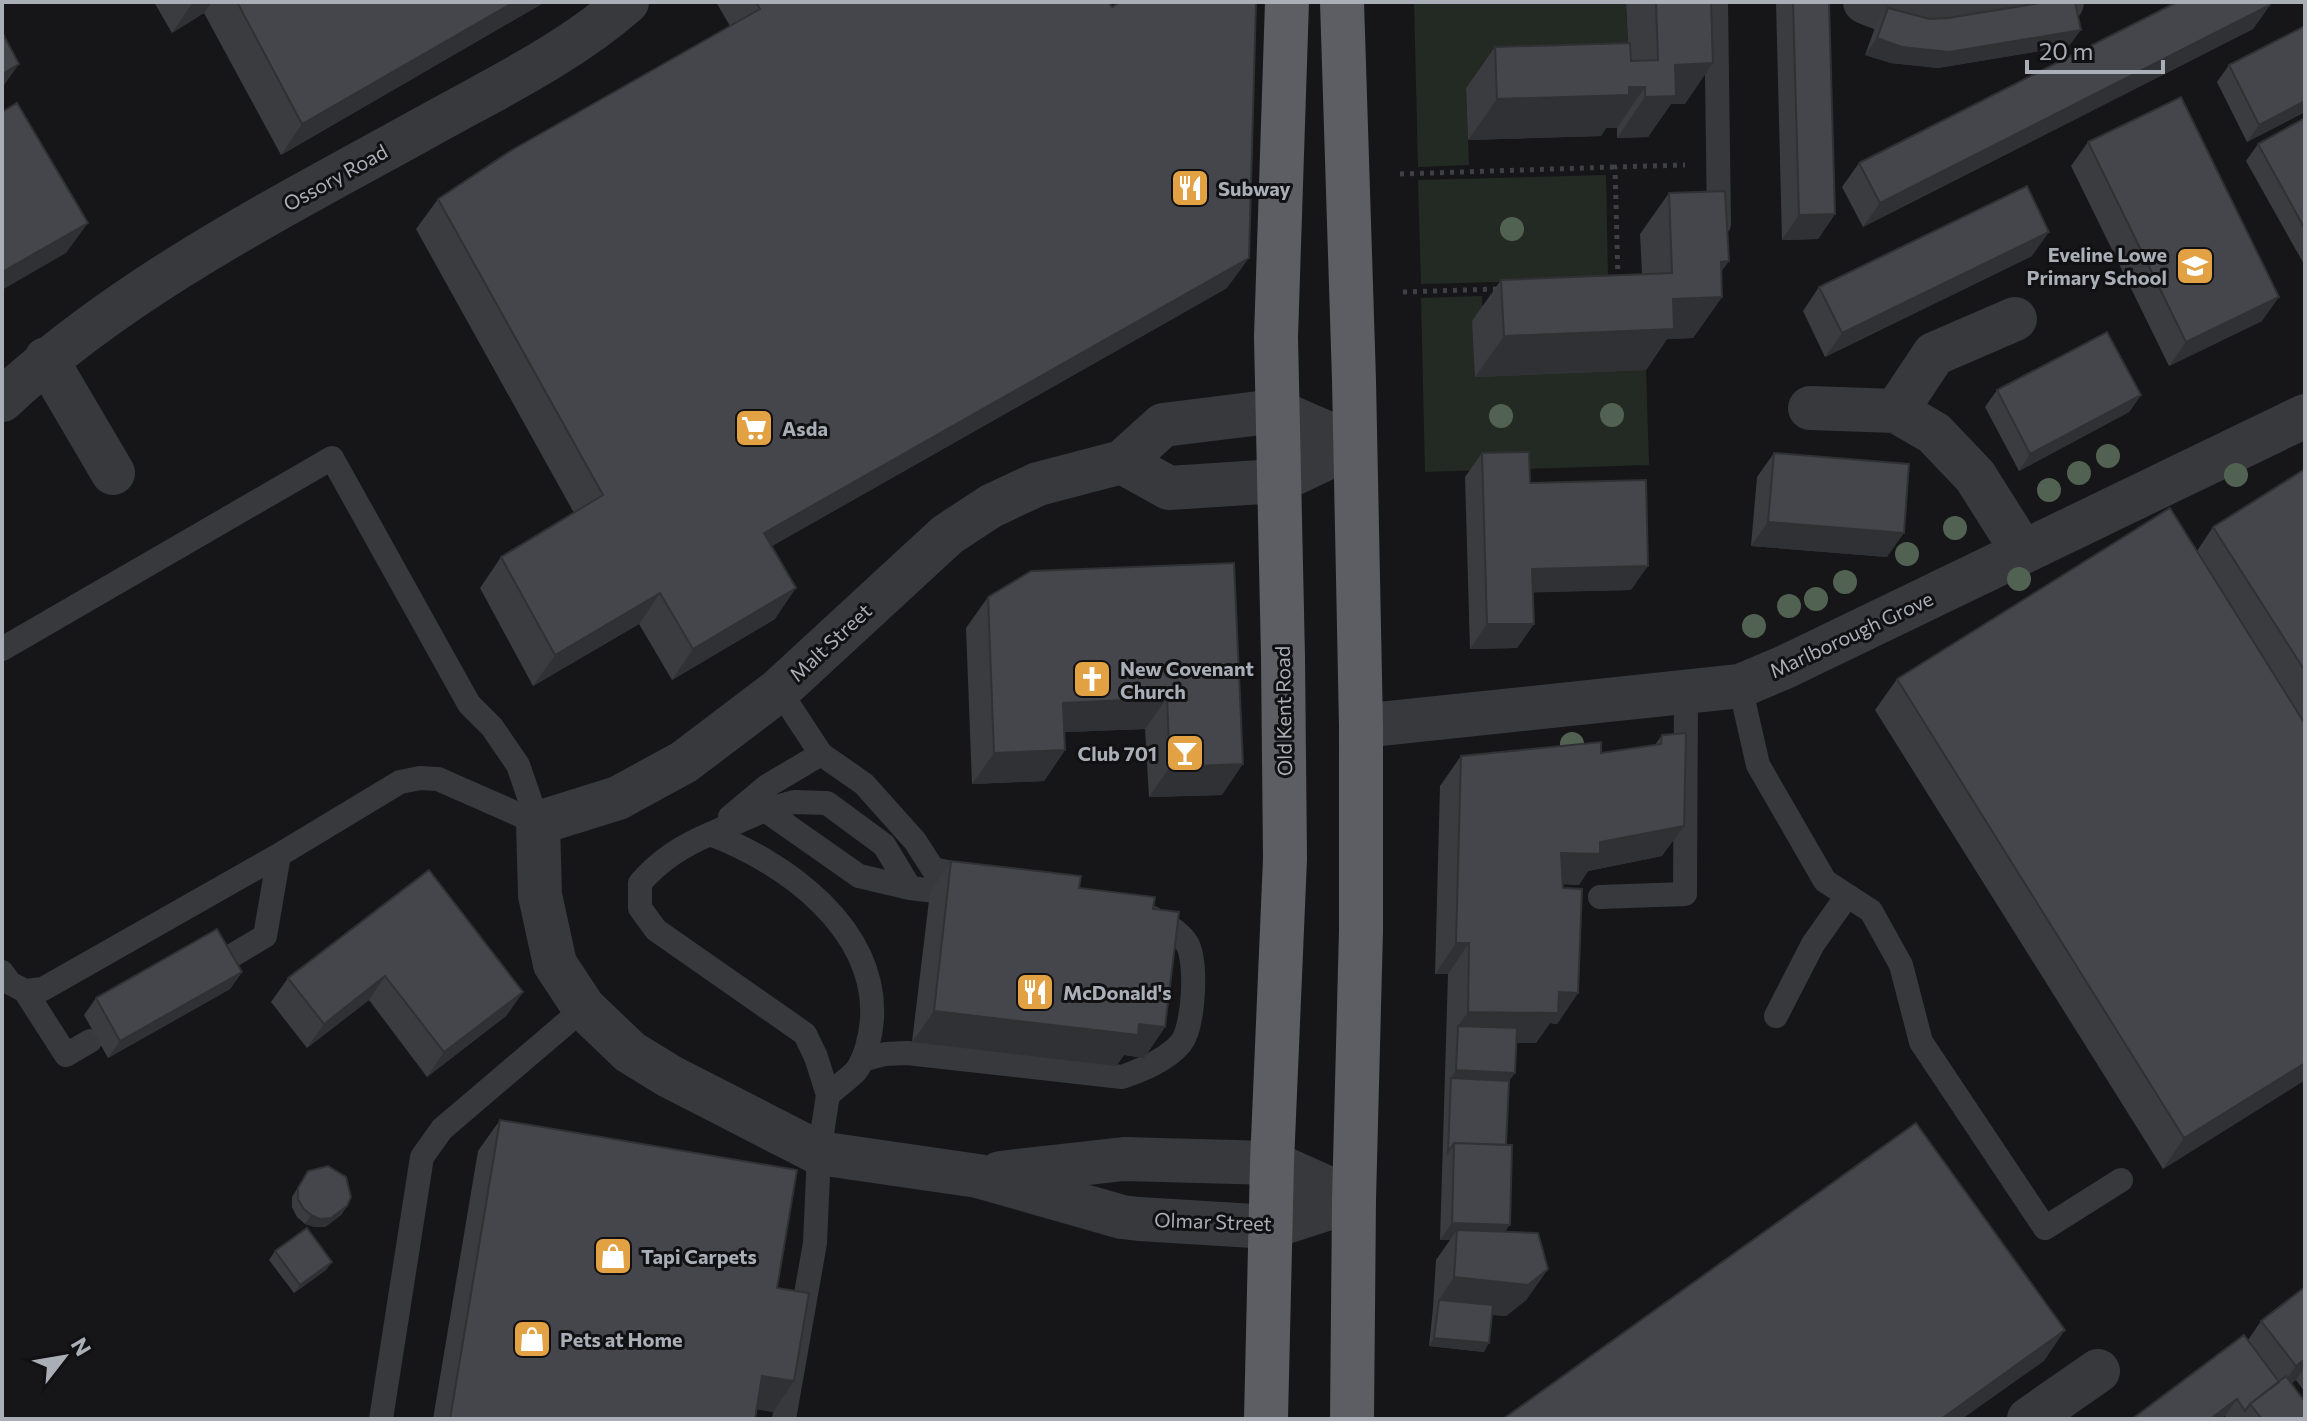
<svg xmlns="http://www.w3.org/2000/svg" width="2307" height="1421" font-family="Commissioner,sans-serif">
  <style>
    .grass { fill: #232a23 }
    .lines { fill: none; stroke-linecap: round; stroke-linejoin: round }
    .path { stroke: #3e4043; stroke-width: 5; stroke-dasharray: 4 6; stroke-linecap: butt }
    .service { stroke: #37393c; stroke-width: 24 }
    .minor { stroke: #37393c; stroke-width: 44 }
    .trunk { stroke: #5c5e64; stroke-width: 44 }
    .tree { fill: #516252 }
    .wall { fill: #3b3c40 }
    .shaded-wall { fill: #303134 }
    .building { fill: #45464b; stroke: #303134; stroke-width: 2 }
    .labels { text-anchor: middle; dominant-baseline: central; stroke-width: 6; stroke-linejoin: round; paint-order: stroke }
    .street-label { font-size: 20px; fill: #a9aeb7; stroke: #111113 }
    .poi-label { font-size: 20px; font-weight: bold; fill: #a9aeb7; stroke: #111113; text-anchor: start }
  </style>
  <rect width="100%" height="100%" fill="#161618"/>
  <path class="grass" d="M1414 2H1626L1630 101 1466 88 1469 165 1418 167Z
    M1606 175 1608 279 1421 284 1418 180Z
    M1482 296 1483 320 1646 370 1649 465 1425 472 1421 298Z"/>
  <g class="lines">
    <path class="path" d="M1400 174 1615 167
      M1618 279 1615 167 1685 165
      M1403 292 1498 289"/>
    <path class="service" d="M1716 2 1719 224
      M2 649 332 458 469 704 492 727 518 765 538 823
      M1740 686 1758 765 1825 881 1871 911 1901 965 1921 1042 2045 1228 2121 1180
      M779 690 821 754 864 784 915 841 933 869 975 878
      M765 810 794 802 827 803 884 845 910 888
      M730 817 767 786 821 754
      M710 834 765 810 859 876 910 888 960 894
      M1600 897 1685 894 1686 693
      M228 958 265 936 279 855
      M2 972 10 983 25 991 66 1055 90 1041
      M25 991 43 989 279 855 400 782 420 778 438 779 538 823
      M1776 1016 1813 944 1847 896
      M862 1060 885 1054 907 1053 1122 1077C1142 1070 1167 1060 1181 1043 1194 1027 1198 959 1186 942 1177 929 1164 924 1150 917
      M381 1419 422 1157 442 1129 584 1008
      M784 1419 815 1243 819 1153 828 1095 816 1057 805 1034 656 930 640 908V883C660 860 682 846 710 834 785 862 877 928 872 1019 871 1034 866 1058 856 1071 848 1079 837 1087 828 1095"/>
    <path class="minor" d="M1865 2C1932 32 1993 12 2062 2
      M46 359 113 473
      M2 400C126 285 278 209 426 127 494 89 568 54 627 2
      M1810 408 1896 411 1934 433 1975 476 2023 552
      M1896 411 1934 354 2015 319
      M1122 462 1169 488 1278 481 1354 445
      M1361 726 1740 686 1785 667 2305 416
      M1000 1173 1124 1159 1272 1163 1354 1200
      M1354 1200 1270 1227 1139 1219 1122 1217 978 1176 819 1153 669 1076 630 1052 584 1008 555 964 540 895 538 823 618 798 684 762 779 690 947 535 991 506 1038 484 1122 462 1163 425 1276 411 1354 445
      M2029 1419 2098 1371"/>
    <path class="trunk" d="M1342 2 1354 380 1361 726V930L1354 1200 1352 1419
      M1266 1419 1272 1163 1285 859 1283 657 1276 337 1287 2"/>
  </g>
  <g class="tree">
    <circle cx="1512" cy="229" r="12"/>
    <circle cx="1612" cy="415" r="12"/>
    <circle cx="1501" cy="416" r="12"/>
    <circle cx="2108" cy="456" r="12"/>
    <circle cx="2079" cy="473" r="12"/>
    <circle cx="2236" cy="475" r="12"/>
    <circle cx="2049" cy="490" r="12"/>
    <circle cx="1955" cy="528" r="12"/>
    <circle cx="1907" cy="554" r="12"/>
    <circle cx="2019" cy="579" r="12"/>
    <circle cx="1845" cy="582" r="12"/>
    <circle cx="1816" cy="599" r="12"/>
    <circle cx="1789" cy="606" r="12"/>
    <circle cx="1754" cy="626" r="12"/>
    <circle cx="1572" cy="744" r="12"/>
  </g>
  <path class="wall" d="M154 2H545L281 155 204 13 172 33Z
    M716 2H1109L1227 288 772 546 775 619 672 680 639 624 533 686 480 588 501 557 574 513 416 229 438 199 730 26Z
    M1626 2H1711L1685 104H1671L1648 137 1617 138V128H1606L1601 136 1468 140 1466 88 1495 47 1628 43Z
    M1776 2H1829L1835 214 1818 239 1782 240Z
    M2270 5 2253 29 1863 227 1842 187 1859 163Z
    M1888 8 1930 19 2069 46 1938 68 1891 63 1865 55 1876 25Z
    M2229 65 2305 112 2247 142 2217 82Z
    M2305 118V266L2246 161 2258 144Z
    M2088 142 2262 321 2169 366 2071 166Z
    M1669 193 1721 273 1722 297 1693 338 1667 339 1646 370 1475 377 1472 321 1501 280 1642 274 1640 234Z
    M2032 256 1825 357 1803 311 1819 287Z
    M1997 390 2141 395 2129 412 2019 471 1985 407Z
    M1482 453 1530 483 1631 590 1533 592 1534 624 1517 648 1470 649 1465 477Z
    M1774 453 1887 557 1751 546 1757 477Z
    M2305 469V1080L2163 1169 1875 710 1897 679 2197 551 2213 527Z
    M1234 563 1222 795 1149 797 1145 729 1065 732V750L1044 781 972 784 966 628 988 597Z
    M1662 735V856L1588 871 1579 885 1562 884 1578 993 1557 1024 1550 1023 1536 1043H1516L1509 1081 1506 1145 1505 1232 1548 1269 1526 1300 1506 1316 1492 1315 1484 1352 1429 1346 1433 1308 1436 1260 1450 1240H1440L1448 974H1435L1440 786 1461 756 1601 753 1655 745Z
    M951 861 1079 888 1153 909 1165 1027 1144 1058 1124 1055 1116 1066 912 1042 930 892Z
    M429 870 523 992 506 1016 427 1077 369 1000 307 1048 271 1002 288 978Z
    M242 972 230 989 108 1058 84 1015 96 998Z
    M500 1120 777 1288 773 1412 757 1409 755 1419H433L478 1151Z
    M308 1171 347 1206 341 1215 325 1227H315L305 1224 297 1217 292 1207V1197Z
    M275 1251 332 1262 326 1270 294 1293 269 1260Z
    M2305 1287V1392L2296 1380 2292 1383 2305 1419H2227L2225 1416 2248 1340 2261 1321Z"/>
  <path class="shaded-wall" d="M193 2H212L204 13 172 33Z
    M514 2H545L281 155 302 124Z
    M2270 5 2253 29 1863 227 1880 203Z
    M2081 30 2069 46 1938 68 1891 63 1865 55 1877 38Z
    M1713 63 1685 104H1671L1648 137 1617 138 1645 97 1675 65Z
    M19 64 2 88V74Z
    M1629 87H1645L1617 128H1606L1601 136 1468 140 1497 99Z
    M2305 101V112L2247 142 2259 125Z
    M1835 214 1818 239 1782 240 1799 215Z
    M88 223 66 253 2 290V272Z
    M2049 232 2032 256 1825 357 1842 333Z
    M1249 258 1227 288 742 563 764 533Z
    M1729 261 1703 298 1722 297 1693 338 1667 339 1646 370 1475 377 1504 336 1673 299 1721 262Z
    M2279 297 2262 321 2169 366 2186 342Z
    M2141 395 2129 412 2019 471 2030 454Z
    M1768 522 1904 533 1887 557 1751 546Z
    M1648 566 1631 590 1515 593 1532 569Z
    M796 588 775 619 672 680 693 649Z
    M660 593 639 624 533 686 555 655Z
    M1487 624H1534L1517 648 1470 649Z
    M1167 698 1145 729 1042 733 1063 703Z
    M1065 750 1044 781 972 784 994 753Z
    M1243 764 1222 795 1149 797 1170 767Z
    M1684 826 1662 856 1588 871 1579 885 1540 883 1561 853 1600 842Z
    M1456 943H1469L1448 974H1435Z
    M242 972 230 989 108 1058 120 1041Z
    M385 976 369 1000 307 1048 324 1024Z
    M523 992 506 1016 427 1077 444 1052Z
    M1559 992 1578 993 1557 1024 1550 1023 1536 1043H1457L1458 1026 1468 1012Z
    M934 1011 1139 1024 1165 1027 1144 1058 1124 1055 1116 1066 912 1042Z
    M2305 1063V1080L2163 1169 2184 1138Z
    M1456 1070 1515 1073 1503 1089 1451 1078Z
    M347 1206 341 1215 325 1227H315L305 1224 311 1215Z
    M1452 1223 1510 1225 1498 1241 1457 1230 1450 1240H1440Z
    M332 1262 326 1270 294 1293 300 1285Z
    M1548 1269 1526 1300 1506 1316 1438 1309 1439 1300 1454 1277Z
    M2065 1330 2044 1361 1962 1419H1941Z
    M1434 1338 1489 1343 1484 1352 1429 1346Z
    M2305 1359V1367L2296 1380 2274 1397 2296 1366Z
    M762 1376 794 1381 773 1412 741 1407Z
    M2237 1399 2225 1416 2220 1419H2210Z"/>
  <path class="building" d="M237 2H514L302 124Z
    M756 2H1109L1112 7 1120 2H1256L1249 258 764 533 796 588 693 649 660 593 555 655 501 557 603 495 438 199 512 150 760 9Z
    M1656 2H1711L1713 63 1675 65 1676 96 1645 97V87H1629V95L1497 99 1495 47 1630 43 1631 61 1658 60Z
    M1793 2H1829L1835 214 1799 215Z
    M2046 2H2075L2081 30 1949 52 1902 47 1877 38 1888 8 1930 19 1948 18Z
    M2177 2H2268L2270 5 1880 203 1859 163Z
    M2305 26V101L2259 125 2229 65Z
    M2 32 19 64 2 74Z
    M2181 97 2279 297 2186 342 2088 142Z
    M17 103 88 223 2 272V112Z
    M2305 118V229L2258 144Z
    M2027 186 2049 232 1842 333 1819 287Z
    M1725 191 1729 261 1721 262 1722 297 1673 299 1674 329 1504 336 1501 280 1672 273 1669 193Z
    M2107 332 2141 395 2030 454 1997 390Z
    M1529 452 1530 483 1646 480 1648 566 1532 569 1534 624H1487L1482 453Z
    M1774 453 1909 464 1904 533 1768 522Z
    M2305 469V671L2213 527Z
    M2170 508 2305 724V1063L2184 1138 1897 679Z
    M1234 563 1243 764 1170 767 1167 698 1063 703 1065 750 994 753 988 597 1031 571Z
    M1686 733 1684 826 1600 842V854L1561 853 1563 888 1582 889 1578 993 1559 992 1558 1013 1468 1012 1469 943H1456L1461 756 1601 742V753L1661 744 1662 735Z
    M951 861 1081 876 1079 888 1155 897 1153 909 1179 912 1165 1027 1139 1024 1138 1035 934 1011Z
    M429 870 523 992 444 1052 385 976 324 1024 288 978Z
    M217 929 242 972 120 1041 96 998Z
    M1458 1026 1517 1028 1515 1073 1456 1070Z
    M1451 1078 1509 1081 1506 1145 1454 1143 1448 1152Z
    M500 1120 797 1170 777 1288 809 1293 794 1381 762 1376 755 1419H450Z
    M1916 1123 2065 1330 1941 1419H1503Z
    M1454 1143 1512 1145 1510 1225 1452 1223Z
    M328 1166 346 1177 351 1197 347 1206 331 1218 320 1219 311 1215 303 1208 298 1199V1188L308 1171Z
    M307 1228 332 1262 300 1285 275 1251Z
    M1457 1230 1538 1233 1548 1269 1528 1285 1454 1277Z
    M2305 1287V1359L2296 1366 2261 1321Z
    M1439 1300 1493 1305 1489 1343 1434 1338Z
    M2244 1335 2279 1382 2250 1404 2245 1411 2237 1399 2210 1419H2132Z
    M2286 1376 2305 1402V1419H2262L2250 1404Z"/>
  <defs>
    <symbol id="restaurant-square" viewBox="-11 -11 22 22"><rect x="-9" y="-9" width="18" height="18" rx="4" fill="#e2a244" stroke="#111113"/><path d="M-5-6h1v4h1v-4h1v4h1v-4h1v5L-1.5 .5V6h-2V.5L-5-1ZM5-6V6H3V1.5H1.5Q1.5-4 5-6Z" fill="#fff"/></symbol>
    <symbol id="school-square" viewBox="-11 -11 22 22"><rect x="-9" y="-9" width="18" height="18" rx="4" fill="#e2a244" stroke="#111113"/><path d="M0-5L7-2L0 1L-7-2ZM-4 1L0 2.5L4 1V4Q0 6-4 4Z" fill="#fff"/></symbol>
    <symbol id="supermarket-square" viewBox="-11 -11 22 22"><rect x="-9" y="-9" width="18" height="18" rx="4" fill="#e2a244" stroke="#111113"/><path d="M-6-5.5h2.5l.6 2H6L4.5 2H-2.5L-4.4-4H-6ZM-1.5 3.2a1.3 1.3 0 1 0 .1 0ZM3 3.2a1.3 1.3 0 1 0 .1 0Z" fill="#fff"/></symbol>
    <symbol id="church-square" viewBox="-11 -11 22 22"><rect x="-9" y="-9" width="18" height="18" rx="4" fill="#e2a244" stroke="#111113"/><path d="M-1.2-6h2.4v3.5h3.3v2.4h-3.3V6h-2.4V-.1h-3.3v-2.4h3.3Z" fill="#fff"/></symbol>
    <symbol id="bar-square" viewBox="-11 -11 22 22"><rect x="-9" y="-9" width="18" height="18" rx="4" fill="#e2a244" stroke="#111113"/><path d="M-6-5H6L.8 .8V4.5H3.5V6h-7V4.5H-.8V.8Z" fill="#fff"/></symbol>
    <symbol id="shop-square" viewBox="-11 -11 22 22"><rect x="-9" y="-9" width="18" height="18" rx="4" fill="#e2a244" stroke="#111113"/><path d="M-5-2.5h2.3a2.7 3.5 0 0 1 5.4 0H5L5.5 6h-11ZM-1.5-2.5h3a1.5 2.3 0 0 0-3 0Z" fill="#fff"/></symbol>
  </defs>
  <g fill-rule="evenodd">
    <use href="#restaurant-square" x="1168" y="166" width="44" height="44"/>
    <use href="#school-square" x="2173" y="244" width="44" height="44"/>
    <use href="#supermarket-square" x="732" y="406" width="44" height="44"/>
    <use href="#church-square" x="1070" y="657" width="44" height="44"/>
    <use href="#bar-square" x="1163" y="731" width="44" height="44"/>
    <use href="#restaurant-square" x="1013" y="970" width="44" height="44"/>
    <use href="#shop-square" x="591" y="1234" width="44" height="44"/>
    <use href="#shop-square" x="510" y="1317" width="44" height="44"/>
  </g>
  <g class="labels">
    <g class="street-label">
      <text transform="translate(335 177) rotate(-29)">Ossory Road</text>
      <text transform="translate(1851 634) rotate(-25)">Marlborough Grove</text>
      <text transform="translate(830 642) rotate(-43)">Malt Street</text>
      <text transform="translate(1283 711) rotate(-91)">Old Kent Road</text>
      <text transform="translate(1213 1221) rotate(2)">Olmar Street</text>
    </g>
    <g class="poi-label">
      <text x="1218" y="188">Subway</text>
      <text x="2167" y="254" text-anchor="end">Eveline Lowe<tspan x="2167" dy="23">Primary School</tspan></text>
      <text x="782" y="428">Asda</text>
      <text x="1120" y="668">New Covenant<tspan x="1120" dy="23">Church</tspan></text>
      <text x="1157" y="753" text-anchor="end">Club 701</text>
      <text x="1063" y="992">McDonald's</text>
      <text x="641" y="1256">Tapi Carpets</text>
      <text x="560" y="1339">Pets at Home</text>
    </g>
  </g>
  <rect width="2307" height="1421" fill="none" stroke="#a9aeb7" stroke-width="8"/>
  <g transform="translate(64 1357) rotate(59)" stroke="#111113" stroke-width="6" paint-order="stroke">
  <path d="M0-6L14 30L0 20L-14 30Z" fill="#a9aeb7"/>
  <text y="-12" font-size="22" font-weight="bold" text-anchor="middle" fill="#a9aeb7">N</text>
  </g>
  <path d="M2027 60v12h136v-12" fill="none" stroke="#a9aeb7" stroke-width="4"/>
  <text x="2039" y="60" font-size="24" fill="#a9aeb7" stroke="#111113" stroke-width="6" paint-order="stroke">20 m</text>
</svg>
